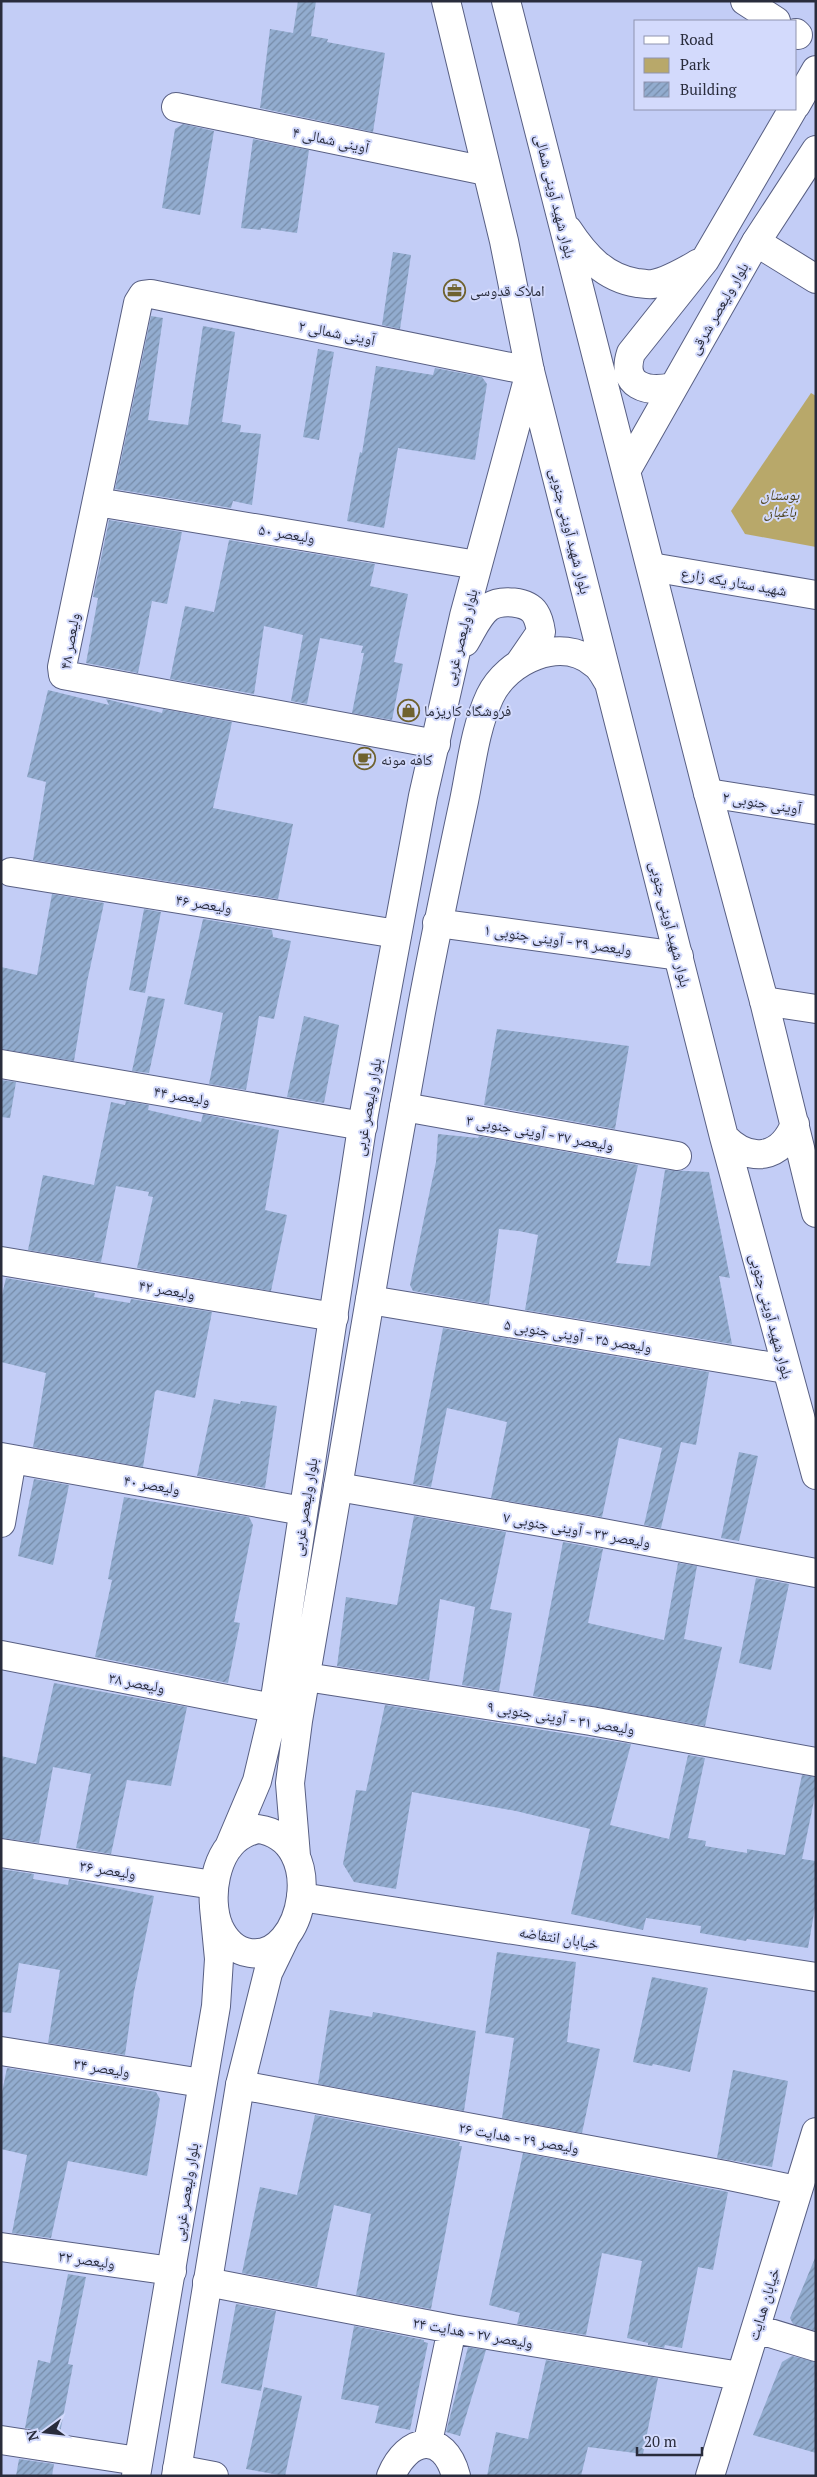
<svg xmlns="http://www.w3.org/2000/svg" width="817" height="2477" font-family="'PT Serif','Noto Naskh Arabic',serif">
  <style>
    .park { fill: #b8a86a }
    .building { fill: url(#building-hatch) }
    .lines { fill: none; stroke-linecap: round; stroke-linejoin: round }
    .minor-casing { stroke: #585f83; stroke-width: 30 }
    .major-casing { stroke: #585f83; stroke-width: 30 }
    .minor { stroke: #fff; stroke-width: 28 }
    .major { stroke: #fff; stroke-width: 28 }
    .labels { text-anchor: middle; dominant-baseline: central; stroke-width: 4; stroke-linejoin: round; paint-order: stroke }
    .street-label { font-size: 15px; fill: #292c3c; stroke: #d3dafc }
    .poi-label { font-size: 15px; fill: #292c3c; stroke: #d3dafc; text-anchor: start }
    .park-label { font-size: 15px; font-style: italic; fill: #4e441e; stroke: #d3dafc }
  </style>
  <defs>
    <pattern id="building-hatch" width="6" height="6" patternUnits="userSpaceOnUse" patternTransform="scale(1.25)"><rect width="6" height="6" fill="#92accf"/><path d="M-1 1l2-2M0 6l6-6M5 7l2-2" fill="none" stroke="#778ca9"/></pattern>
  </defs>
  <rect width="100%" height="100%" fill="#c3cdf6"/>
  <path class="park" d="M811 393 816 396V547L745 534 731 511Z"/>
  <path class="building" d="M298 1H316L311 36 328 39 327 42 385 53 373 132 260 108 270 29 293 33Z
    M183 124 214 131 200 215 162 208 175 129Z
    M253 139 309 150 297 233 261 228V230L241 228Z
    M393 252 411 255 400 329 382 325Z
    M151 316 163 318 148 420 188 425 203 326 235 332 222 422 241 425 240 432 261 434 252 505 233 501 231 508 115 489Z
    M318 349 334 352 319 440 303 437Z
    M376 366 433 375 435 368 482 377 487 384 475 460 398 448 384 528 347 521 360 452 362 453Z
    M109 520 182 532 167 604 152 601 138 673 86 663 98 598 93 597Z
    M229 540 375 564 370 586 408 594 394 662 403 664 392 720 352 713 364 653H361L363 646 320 638 307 704 291 701 303 635 264 626 254 694 170 679 185 606 214 612Z
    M48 690 109 705 106 699 162 713 163 709 232 722 213 808 293 824 278 899 33 860 46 782 27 777Z
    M52 894 104 903 87 982 74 1061 1 1049V967L37 975Z
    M144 909 161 912 145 993 129 990Z
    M203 919 272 930 273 937 291 941 274 1019 259 1016 246 1090 209 1084 223 1013 184 1004Z
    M148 996 165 999 149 1073 132 1071Z
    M304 1016 339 1025 324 1103 287 1097Z
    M497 1029 629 1046 615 1129 484 1105Z
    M1 1080 16 1082 10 1118 1 1117Z
    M126 1101 149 1105 148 1110 201 1122 203 1114 279 1130 265 1210 287 1215 271 1291 137 1268 153 1197 148 1196 149 1192 116 1186 101 1262 28 1250 43 1175 94 1185 111 1102 125 1105Z
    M438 1134 478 1138 479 1136 638 1165 616 1263 650 1266 665 1170 709 1172 730 1278 719 1276 732 1344 525 1310 538 1235 519 1231 499 1229 489 1304 413 1291 410 1285 436 1162Z
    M6 1278 95 1293 94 1297 130 1303 131 1299 212 1312 195 1398 157 1390 155 1392 143 1467 33 1447 46 1373 1 1362V1299Z
    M443 1328 709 1372 696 1445 681 1442 661 1528 644 1525 662 1448 619 1438 602 1517 491 1498 507 1422 447 1408 431 1487 413 1484Z
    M214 1399 240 1404 241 1401 277 1406 265 1488 197 1476Z
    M739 1452 758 1456 739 1541 721 1538Z
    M34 1479 69 1485 53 1565 18 1556Z
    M124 1497 249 1517 253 1525 234 1622 240 1623 228 1683 95 1657 112 1580 108 1579Z
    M414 1516 506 1532 490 1609 512 1613 499 1691 462 1685 475 1607 440 1599 429 1680 337 1666 346 1597 397 1605Z
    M563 1542 603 1549 588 1623 664 1640 678 1563 697 1566 684 1639 722 1647 705 1726 533 1696Z
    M756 1578 789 1584 771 1670 739 1663Z
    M54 1683 187 1707 171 1786 127 1780 111 1854 76 1848 91 1774 53 1767 39 1843 1 1838V1756L36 1764Z
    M385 1705 631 1744 610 1825 669 1839 688 1755 705 1758 688 1838 706 1841 705 1846 747 1853V1849L785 1855 802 1775 816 1777V1791L802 1859 816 1861V1902L808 1948 747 1939 746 1941 700 1933 701 1926 646 1918 643 1930 571 1914 590 1829 516 1811 412 1792 396 1889 354 1882 343 1864 356 1790 366 1791Z
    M1 1869 34 1874 33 1879 68 1885 69 1879 154 1896 134 1992 125 2055 48 2043 60 1970 19 1963 11 2013 1 2012Z
    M497 1952 576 1962 567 2042 600 2049 582 2133 502 2118 514 2038 485 2033Z
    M652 1977 708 1988 690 2072 653 2064 652 2066 633 2062Z
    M330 2010 372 2017 373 2012 476 2031 464 2111 318 2084Z
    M7 2068 156 2092 160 2099 147 2176 68 2161 51 2238 12 2233 27 2155 1 2149V2097Z
    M733 2070 788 2081 772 2167 717 2158Z
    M315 2115 460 2142 459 2146H462L431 2309 356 2295 371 2214 334 2205 317 2287 242 2273 260 2187 297 2195Z
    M523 2153 728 2192 713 2270 698 2267 682 2348 665 2345 664 2348 648 2345V2343L627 2338 642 2261 602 2253 586 2335 517 2324 520 2313 489 2305Z
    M815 2258H816V2331L793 2324 790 2318Z
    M68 2274 86 2277 68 2364 73 2365 60 2433 25 2428 38 2360 50 2363Z
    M236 2304 276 2311 261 2391 221 2383Z
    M354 2326 424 2340V2342L428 2343 410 2430 375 2423 379 2406 341 2399Z
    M468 2347 486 2350 460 2436 446 2432Z
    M792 2356 816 2362V2453L753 2435 782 2362Z
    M546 2360 658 2378 643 2454 588 2447 581 2476H487L496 2432 528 2439Z
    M264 2387 302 2396 285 2476 246 2469Z
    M19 2459 54 2464 52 2476H16Z"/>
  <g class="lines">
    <defs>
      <path id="minor" d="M745 1 776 21
        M796 33 798 35
        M176 107 486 171
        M756 242 816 279
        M97 502 477 565
        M651 567 816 595
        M436 744 63 675 62 667 138 303 143 295 151 294 530 371
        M708 793 816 810
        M11 872 397 934
        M437 923 679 956
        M764 1001 816 1009
        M1 1064 363 1126
        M404 1107 677 1156
        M1 1261 334 1317
        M370 1300 786 1369
        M1 1457 303 1511
        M338 1487 587 1530 816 1573
        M1 1523 12 1459
        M1 1655 273 1708
        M306 1677 591 1721 816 1762
        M1 1853 214 1885
        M301 1897 816 1977
        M1 2051 202 2083
        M240 2085 725 2175 796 2190
        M1 2247 172 2271
        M207 2282 452 2329 740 2376
        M757 2329 816 2347
        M1 2440 138 2461
        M428 2442 452 2329
        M177 2469 214 2476
        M391 2476C407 2437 444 2430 456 2476
        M710 2476 816 2132"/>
      <path id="major" d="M446 1 504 241 530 371 724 1137 816 1475
        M506 1 708 793 764 1001 816 1213
        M796 105 816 70
        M568 230C585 256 605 278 637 283 642 283 648 285 653 284 669 281 685 271 699 263
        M673 387C647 393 620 386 631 353L705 260 793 109
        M626 471 756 242 816 150
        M465 642C472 631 478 615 489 607 501 599 527 601 535 613 539 619 540 625 541 632L519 664
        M724 1137C750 1164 781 1159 795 1124
        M258 1829C329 1839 304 1961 250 1953 236 1951 225 1940 219 1927 207 1899 215 1849 244 1834 248 1832 253 1830 258 1829Z
        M229 1847 257 1781 272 1718 364 1114 423 796 464 616 530 372
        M296 1856 290 1783 298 1721C337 1485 378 1248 421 1012 434 942 449 871 464 801 471 767 475 728 490 696 507 660 561 635 595 664 601 668 605 677 609 683
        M136 2476 216 2006 219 1959 214 1907
        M176 2476 240 2085 268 1973 286 1936"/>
    </defs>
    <use href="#minor" class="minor-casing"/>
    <use href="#major" class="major-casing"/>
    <use href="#minor" class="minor"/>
    <use href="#major" class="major"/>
  </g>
  <defs>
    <symbol id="office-ring" viewBox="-11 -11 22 22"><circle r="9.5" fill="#d3dafc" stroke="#6f622f" stroke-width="1.5"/><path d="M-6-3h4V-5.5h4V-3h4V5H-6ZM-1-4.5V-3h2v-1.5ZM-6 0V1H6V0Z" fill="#6f622f"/></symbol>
    <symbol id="shop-ring" viewBox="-11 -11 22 22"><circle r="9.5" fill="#d3dafc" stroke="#6f622f" stroke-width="1.5"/><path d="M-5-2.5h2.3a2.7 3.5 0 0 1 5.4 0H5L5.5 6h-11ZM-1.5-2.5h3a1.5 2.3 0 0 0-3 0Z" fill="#6f622f"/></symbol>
    <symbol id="cafe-ring" viewBox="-11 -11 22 22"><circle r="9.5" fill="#d3dafc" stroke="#6f622f" stroke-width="1.5"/><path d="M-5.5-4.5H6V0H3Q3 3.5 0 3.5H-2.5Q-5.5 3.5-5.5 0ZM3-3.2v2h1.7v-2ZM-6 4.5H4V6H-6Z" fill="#6f622f"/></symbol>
  </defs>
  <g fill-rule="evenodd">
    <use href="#office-ring" x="442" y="278" width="25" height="25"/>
    <use href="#shop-ring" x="396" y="698" width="25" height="25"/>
    <use href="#cafe-ring" x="352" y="746" width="25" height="25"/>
  </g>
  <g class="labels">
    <g class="street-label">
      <text transform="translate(331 139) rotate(12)">آوینی شمالی ۴</text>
      <text transform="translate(556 196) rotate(76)">بلوار شهید آوینی شمالی</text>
      <text transform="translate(718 308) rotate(-60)">بلوار ولیعصر شرقی</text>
      <text transform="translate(337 332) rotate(11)">آوینی شمالی ۲</text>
      <text transform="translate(571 531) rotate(76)">بلوار شهید آوینی جنوبی</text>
      <text transform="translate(287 533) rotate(9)">ولیعصر ۵۰</text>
      <text transform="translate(734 581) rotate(10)">شهید ستار یکه زارع</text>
      <text transform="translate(460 637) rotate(-76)">بلوار ولیعصر غربی</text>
      <text transform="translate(69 641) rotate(-80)">ولیعصر ۴۸</text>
      <text transform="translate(762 802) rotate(9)">آوینی جنوبی ۲</text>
      <text transform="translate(204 903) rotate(9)">ولیعصر ۴۶</text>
      <text transform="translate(671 924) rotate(76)">بلوار شهید آوینی جنوبی</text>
      <text transform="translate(558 939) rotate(8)">ولیعصر ۳۹ - آوینی جنوبی ۱</text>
      <text transform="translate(182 1095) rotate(10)">ولیعصر ۴۴</text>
      <text transform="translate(367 1107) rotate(-80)">بلوار ولیعصر غربی</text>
      <text transform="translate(540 1132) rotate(10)">ولیعصر ۳۷ - آوینی جنوبی ۳</text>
      <text transform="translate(167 1289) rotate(10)">ولیعصر ۴۲</text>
      <text transform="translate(772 1316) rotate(75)">بلوار شهید آوینی جنوبی</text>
      <text transform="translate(578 1335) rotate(9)">ولیعصر ۳۵ - آوینی جنوبی ۵</text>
      <text transform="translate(152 1484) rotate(10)">ولیعصر ۴۰</text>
      <text transform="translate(304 1507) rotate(-81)">بلوار ولیعصر غربی</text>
      <text transform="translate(577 1529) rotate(10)">ولیعصر ۳۳ - آوینی جنوبی ۷</text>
      <text transform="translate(137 1682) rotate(11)">ولیعصر ۳۸</text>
      <text transform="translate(561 1717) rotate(9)">ولیعصر ۳۱ - آوینی جنوبی ۹</text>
      <text transform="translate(108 1869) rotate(9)">ولیعصر ۳۶</text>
      <text transform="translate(559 1937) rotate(9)">خیابان انتفاضه</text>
      <text transform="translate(102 2067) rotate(9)">ولیعصر ۳۴</text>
      <text transform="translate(519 2137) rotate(10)">ولیعصر ۲۹ - هدایت ۲۶</text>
      <text transform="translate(185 2192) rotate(-81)">بلوار ولیعصر غربی</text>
      <text transform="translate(87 2259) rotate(8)">ولیعصر ۳۲</text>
      <text transform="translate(763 2304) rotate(-73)">خیابان هدایت</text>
      <text transform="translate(473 2332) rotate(10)">ولیعصر ۲۷ - هدایت ۲۴</text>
    </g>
    <g class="poi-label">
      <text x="470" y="290">املاک قدوسی</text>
      <text x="424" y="710">فروشگاه کاریزما</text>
      <text x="381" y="759">کافه مونه</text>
    </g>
    <g class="park-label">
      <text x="780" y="494">بوستان<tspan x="780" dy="17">باغبان</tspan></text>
    </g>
  </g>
  <rect width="817" height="2477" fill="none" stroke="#292c3c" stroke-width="5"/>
  <rect x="634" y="20" width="162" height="90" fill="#d3dafc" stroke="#8f94af"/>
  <rect x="644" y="36" width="25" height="8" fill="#ffffff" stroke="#8f94af"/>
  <text x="680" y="45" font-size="15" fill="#292c3c">Road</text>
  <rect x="644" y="58" width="25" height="15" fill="#b8a86a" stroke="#8f94af"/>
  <text x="680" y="70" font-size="15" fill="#292c3c">Park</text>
  <rect x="644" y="82" width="25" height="15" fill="url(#building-hatch)" stroke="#8f94af"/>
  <text x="680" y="95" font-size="15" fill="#292c3c">Building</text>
  <g transform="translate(45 2432) rotate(255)" stroke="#d3dafc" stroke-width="4" paint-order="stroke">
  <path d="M0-4L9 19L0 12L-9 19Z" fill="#292c3c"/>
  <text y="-8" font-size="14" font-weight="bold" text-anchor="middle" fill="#292c3c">N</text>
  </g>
  <path d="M637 2447v8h65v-8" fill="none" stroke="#292c3c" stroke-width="2.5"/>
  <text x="644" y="2447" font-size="15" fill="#292c3c" stroke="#d3dafc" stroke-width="4" paint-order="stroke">20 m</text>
</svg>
